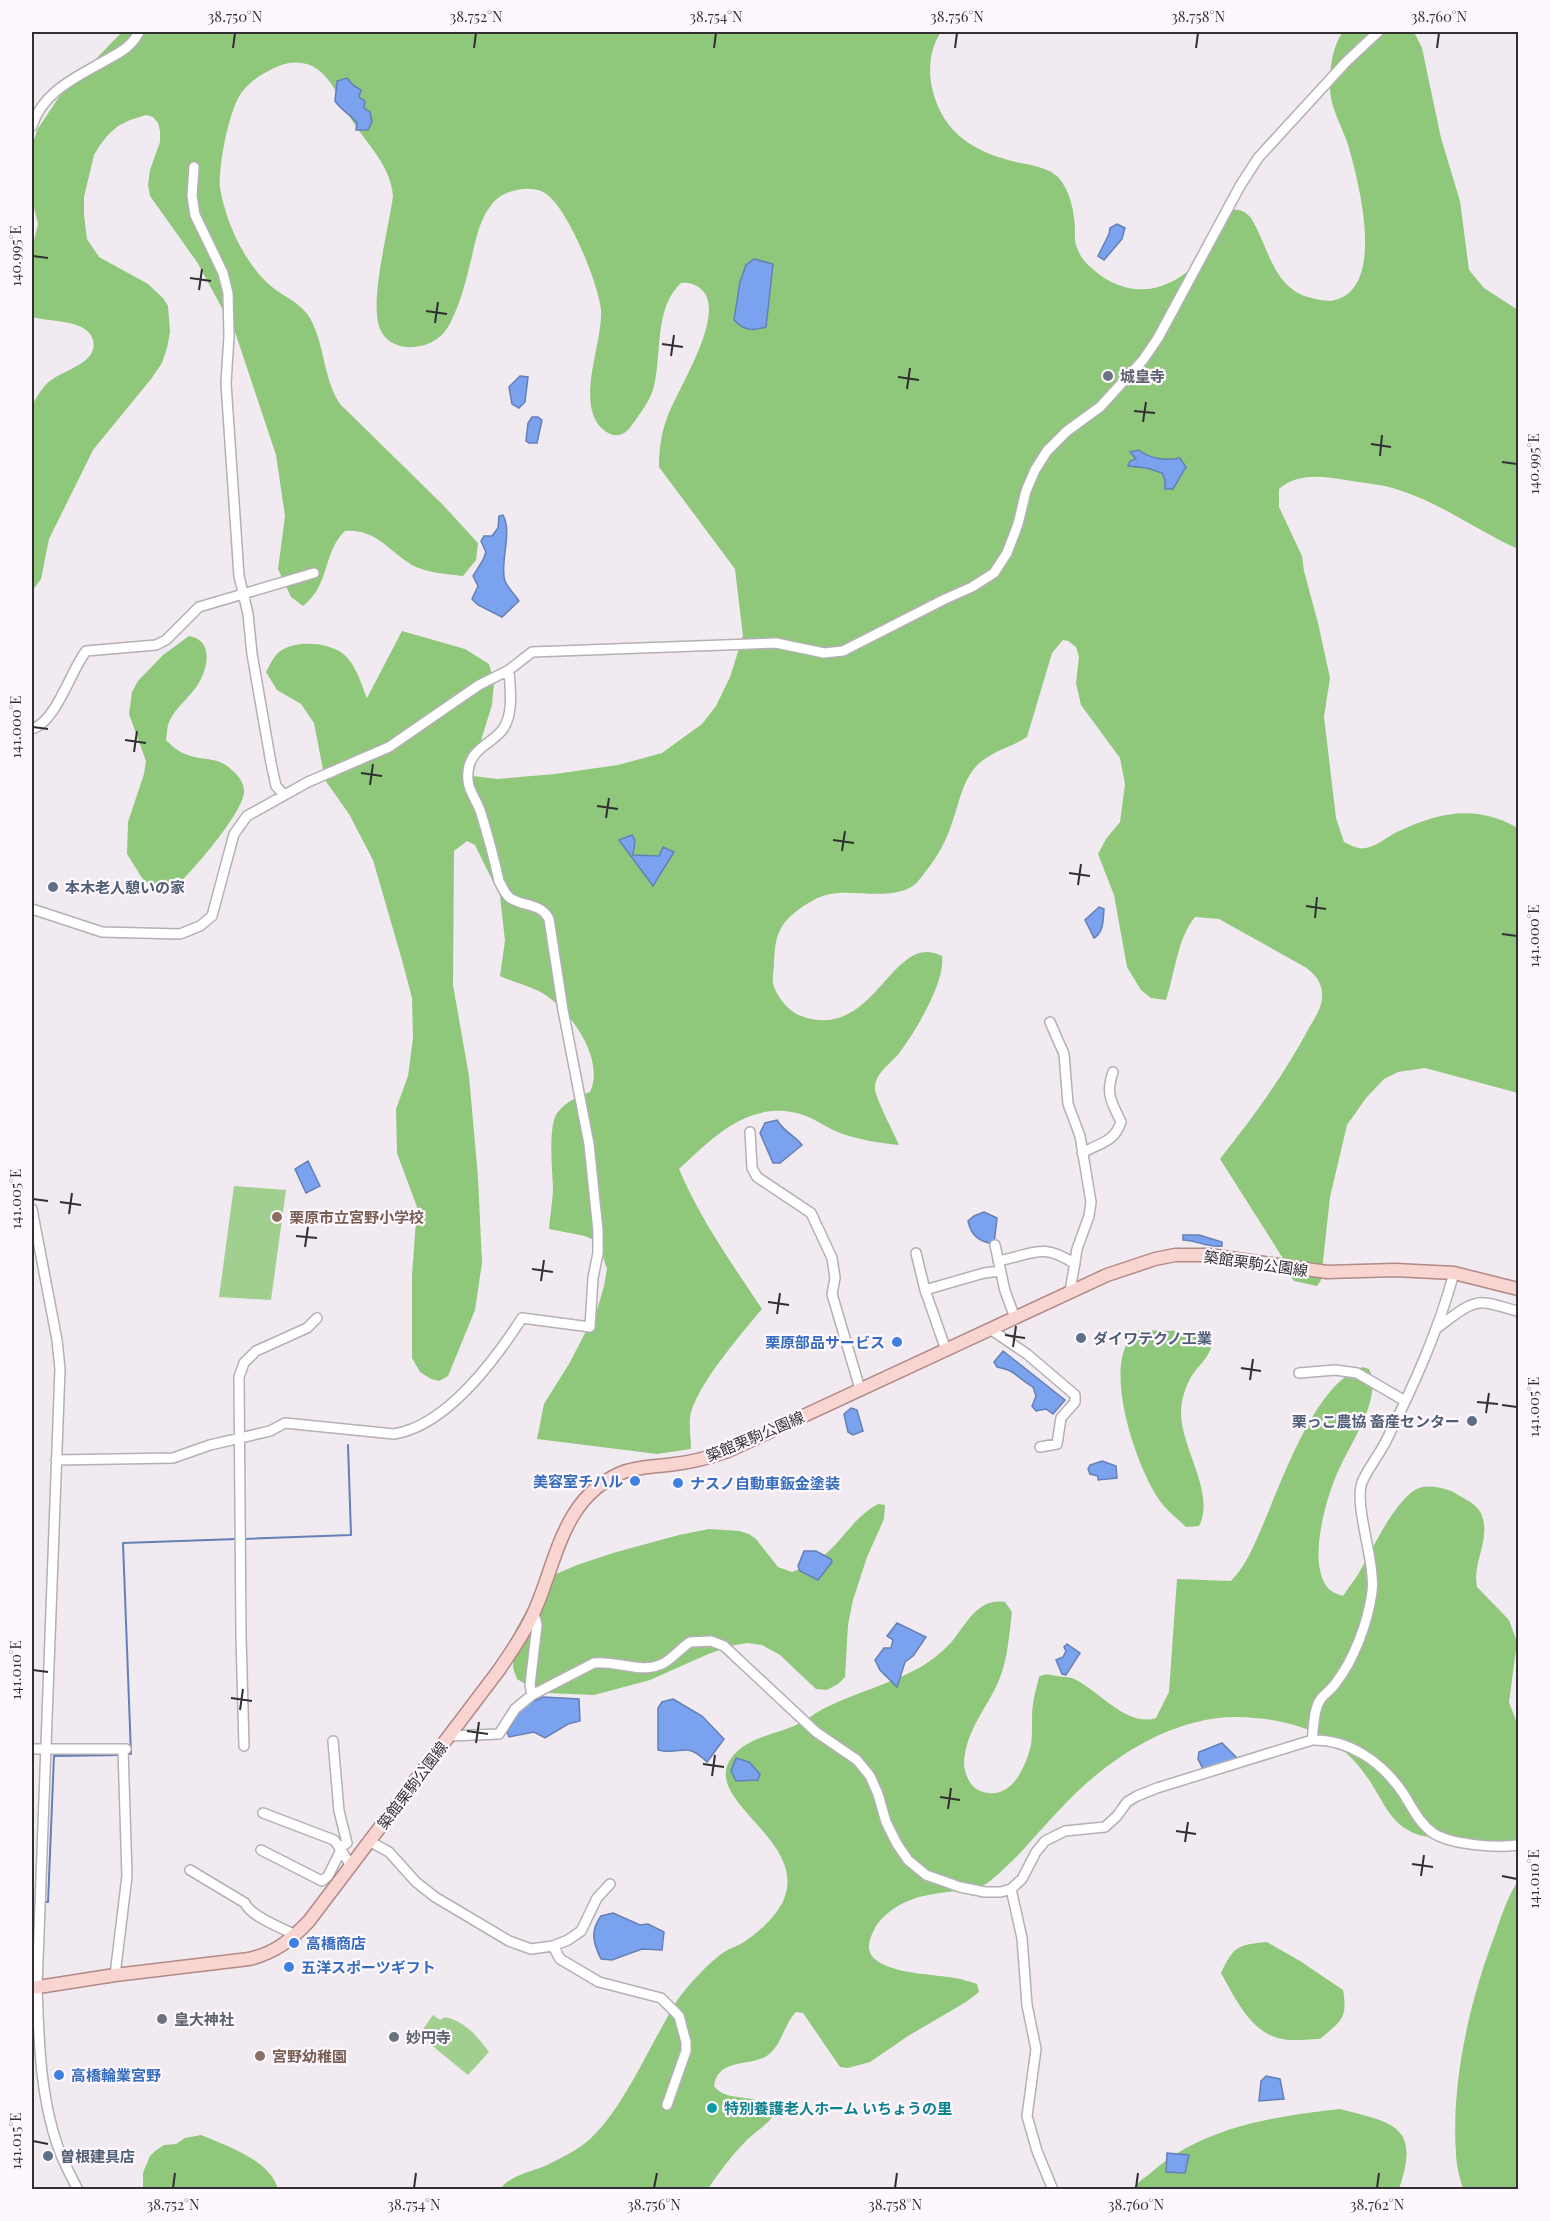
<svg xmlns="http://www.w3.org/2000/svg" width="1550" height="2221" font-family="'Playfair Display','Noto Sans JP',serif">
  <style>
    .green { fill: #a0cf90 }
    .forest { fill: #8fc87b }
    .water { fill: #7aa2ee; stroke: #6480b6; stroke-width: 1.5 }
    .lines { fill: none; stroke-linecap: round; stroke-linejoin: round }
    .stream { stroke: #6480b6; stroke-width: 2 }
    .minor-casing { stroke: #b5afb6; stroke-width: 12 }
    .major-casing { stroke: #b18986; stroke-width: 15 }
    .minor { stroke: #fff; stroke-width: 9 }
    .major { stroke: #f9d5d1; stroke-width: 12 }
    .ticks { fill: none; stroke: #322f32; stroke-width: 2 }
    .worship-dot { fill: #6b7280; stroke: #fef8fe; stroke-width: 2 }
    .service-dot { fill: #5c6f8a; stroke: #fef8fe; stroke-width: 2 }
    .education-dot { fill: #8d6e63; stroke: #fef8fe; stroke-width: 2 }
    .shop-dot { fill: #3f7fe0; stroke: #fef8fe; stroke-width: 2 }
    .culture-dot { fill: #0f9aa8; stroke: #fef8fe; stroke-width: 2 }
    .labels { text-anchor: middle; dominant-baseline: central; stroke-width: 4.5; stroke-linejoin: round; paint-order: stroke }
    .worship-label { font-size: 15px; font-weight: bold; fill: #5b616d; stroke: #fef8fe; text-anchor: start }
    .service-label { font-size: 15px; font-weight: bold; fill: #4e5e75; stroke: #fef8fe; text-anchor: start }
    .education-label { font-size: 15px; font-weight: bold; fill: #785e54; stroke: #fef8fe; text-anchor: start }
    .street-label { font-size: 15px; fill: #322f32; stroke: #fef8fe }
    .shop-label { font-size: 15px; font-weight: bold; fill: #366cbe; stroke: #fef8fe; text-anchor: start }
    .culture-label { font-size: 15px; font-weight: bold; fill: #0d838f; stroke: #fef8fe; text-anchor: start }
    .neatline { fill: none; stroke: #322f32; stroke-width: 2 }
    .ticks-label { font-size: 15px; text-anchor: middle; fill: #322f32 }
  </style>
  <rect width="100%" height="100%" fill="#f1eaf1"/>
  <path class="green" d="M234 1186 286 1190 271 1300 219 1297Z
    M433 2015 440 2020 445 2017C466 2022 476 2035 489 2052L468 2075 419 2035Z"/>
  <path class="forest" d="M122 32H186L197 33 214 32H941C930 48 928 69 932 88 943 135 976 153 1020 163 1032 165 1049 168 1058 177 1070 190 1074 211 1075 228 1075 236 1074 243 1078 250 1081 259 1088 265 1095 271 1127 298 1163 294 1193 267L1229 210C1238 208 1246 211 1251 218 1269 247 1273 290 1312 298 1319 300 1328 302 1335 300 1387 287 1358 179 1348 145 1343 129 1334 114 1331 98 1328 78 1331 47 1343 32H1414L1422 48 1441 138 1460 201 1469 270 1484 288 1518 310V549C1478 531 1442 504 1399 490 1382 484 1363 483 1345 480 1323 476 1297 473 1279 489V507L1302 556 1304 571 1318 623 1330 678 1324 717 1336 818 1344 842C1351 845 1358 850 1366 848 1376 846 1386 838 1395 833 1439 812 1475 804 1518 828V1093L1425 1068 1398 1072 1384 1079 1366 1098 1347 1125 1330 1197 1321 1280 1317 1286 1294 1281 1288 1273 1284 1260 1220 1159C1253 1117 1285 1074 1310 1026 1315 1018 1322 1007 1322 997 1323 983 1315 974 1305 967L1219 919 1195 917C1177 939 1175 973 1166 1000L1151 998 1141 990 1127 967 1114 895 1098 854 1106 839 1120 822 1125 784 1120 758 1081 705 1076 683 1079 657 1076 647 1068 641 1063 640 1052 653 1027 737C1007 750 986 751 971 773 961 788 958 806 952 823 946 841 938 856 926 871 922 876 917 884 911 887 886 901 851 888 826 895 818 897 808 903 802 907 778 924 775 936 774 964 774 970 772 977 773 983 776 996 788 1011 801 1016 876 1043 891 930 942 956 946 981 915 1032 900 1052 891 1064 874 1073 875 1090 876 1099 895 1135 899 1145 880 1143 859 1140 840 1133 827 1128 816 1119 803 1115 751 1098 713 1137 679 1169 700 1219 732 1264 762 1309 742 1333 695 1387 690 1417 689 1427 691 1439 691 1449L657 1454 537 1439 544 1404 569 1364 597 1310 604 1286 607 1269 598 1242 585 1236 549 1229C550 1217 552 1204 553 1191 553 1174 547 1124 558 1112 566 1102 578 1096 590 1092 605 1061 573 1014 547 996 534 987 515 983 500 976L505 941 500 896 475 845 467 841 454 851 453 985 469 1076 478 1177 482 1263 475 1310 448 1376 439 1381 431 1379 420 1372 412 1358V1275L417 1207 397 1153 396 1109 408 1076 413 1038 412 998 402 960 373 860 349 814 325 780 314 723 301 704 277 690 266 672C270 665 273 657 279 652 295 640 326 642 342 653 356 663 361 684 367 698L402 631 465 649 489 664 494 682 492 705 482 737 473 776 497 779 555 774 618 765 662 753 702 724 716 706 730 677 743 636 735 569 659 467C659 450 661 434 667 418 677 389 727 315 702 290 696 284 688 282 681 283 654 308 662 353 654 386 651 398 644 408 637 418 633 423 628 432 622 434 616 437 609 434 605 431 573 407 603 344 601 310 599 285 565 199 541 191 526 185 502 191 492 204 477 222 475 247 469 268 464 289 458 309 448 327 434 352 388 356 379 326 370 298 389 227 393 196 391 168 370 147 355 125 343 107 335 82 317 69 304 60 288 61 274 68 262 74 250 81 242 92 229 108 218 168 220 188 223 205 228 221 235 236 244 255 256 274 272 287 286 298 301 303 310 318 325 345 323 378 340 404L443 505 478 543 476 560 463 576C446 574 427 573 412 565 388 551 377 529 345 531 322 553 331 584 303 606L291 597 278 569 285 516 276 455 235 332 197 262 150 196 148 185 150 170 160 142V131L158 123 153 117 146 115 130 120 118 126 108 135 100 145 94 155 84 197V215L87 239 99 257 148 284 163 298 168 306 170 332 167 348 162 363 151 379 93 450 49 539 41 579 32 591C32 545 32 499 32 453 32 441 28 418 32 407 34 400 44 385 50 381 63 370 99 363 93 340 88 319 48 322 32 317V248L38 224 32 200V147L37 130 59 97Z
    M189 636C212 640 209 664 200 681 192 696 176 706 169 722 167 727 167 735 166 740 178 753 189 757 207 759 211 760 216 760 220 762 231 767 246 781 244 793 241 816 187 878 169 893L156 891 142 878 127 854 128 822 144 774 146 761 129 714 132 692 138 681 163 655Z
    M1140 1330C1162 1332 1194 1327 1212 1342 1212 1354 1200 1364 1193 1374 1186 1384 1181 1400 1181 1413 1181 1448 1216 1494 1199 1526L1186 1527C1178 1519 1167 1511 1160 1501 1137 1470 1096 1354 1140 1330Z
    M1363 1367 1369 1369C1383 1396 1352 1441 1340 1467 1327 1494 1307 1560 1327 1587 1331 1592 1337 1594 1343 1596 1348 1588 1354 1581 1359 1573 1370 1554 1399 1490 1423 1487 1433 1485 1451 1489 1458 1495 1469 1501 1480 1506 1483 1519 1489 1543 1472 1564 1477 1587L1509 1620 1517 1642 1509 1702 1518 1726V1851C1499 1844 1481 1840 1461 1837 1443 1835 1425 1841 1408 1830 1387 1818 1381 1796 1367 1777 1337 1732 1289 1718 1236 1717 1172 1717 1109 1758 1066 1803 1040 1829 1019 1858 990 1881 981 1889 967 1890 955 1891 923 1895 900 1898 878 1923 874 1929 868 1941 869 1949 873 1974 935 1974 955 1978 962 1979 970 1982 977 1984L979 1992 966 2002 908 2036 870 2062 848 2068 840 2067 803 2013 796 2012C783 2025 781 2050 763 2058 743 2066 718 2060 714 2086 729 2106 763 2088 773 2116 766 2126 756 2131 748 2139 732 2155 720 2171 708 2189L500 2190C509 2175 532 2172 547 2165 561 2158 578 2150 590 2139 618 2114 644 2059 663 2025 669 2015 674 2003 682 1994 693 1980 706 1966 720 1955 727 1949 736 1947 744 1942 759 1932 777 1916 784 1899 808 1839 699 1800 732 1757 748 1736 777 1735 800 1723 809 1719 817 1711 827 1707 855 1693 887 1685 915 1670 929 1663 944 1651 954 1639 968 1621 979 1598 1005 1602L1012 1612C1009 1635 1008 1659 999 1680 987 1709 966 1729 964 1763 964 1772 969 1785 978 1790 1009 1804 1025 1770 1031 1745 1033 1731 1031 1717 1033 1704 1034 1695 1037 1686 1039 1677 1045 1673 1050 1675 1057 1676 1062 1677 1068 1677 1072 1678 1097 1688 1126 1728 1156 1718L1169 1692 1177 1579 1231 1581C1237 1574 1243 1567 1247 1559 1275 1508 1307 1386 1363 1367Z
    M878 1504 885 1505 884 1519 867 1557 853 1600 848 1625 845 1677 838 1684 827 1690 816 1689 780 1655 762 1645 747 1643 730 1646 706 1655 650 1680 594 1695 547 1693 536 1690 517 1679 513 1668 515 1631 544 1579 577 1565 613 1553 679 1535 709 1529 739 1531 749 1534 756 1539 778 1567 792 1572C806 1567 818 1561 829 1551 846 1535 857 1515 878 1504Z
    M1518 1881V2189H1463C1460 2178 1456 2165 1456 2153 1451 2081 1470 1999 1496 1932 1502 1914 1508 1896 1518 1881Z
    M1267 1942 1300 1961 1343 1990C1348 2019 1341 2021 1320 2039 1308 2039 1291 2042 1278 2038 1250 2031 1234 1996 1221 1973 1234 1946 1237 1945 1267 1942Z
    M1340 2109C1393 2123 1421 2125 1399 2189L1132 2190C1137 2182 1146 2177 1153 2171 1204 2127 1275 2116 1340 2109Z
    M201 2135C227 2146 270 2160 278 2189H143V2173L150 2156 155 2151 164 2145 176 2144 185 2138Z"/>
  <path class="water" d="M347 78 353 85 361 90 359 97 365 101 364 108 370 112 372 122 368 130H356L357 123C350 114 341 110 335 101L337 81Z
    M1117 224 1125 228 1122 239 1104 260 1098 256 1109 234 1110 228Z
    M754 259 773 264 766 327C753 331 744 331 734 320L740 282 746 265Z
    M520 376 528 377 525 402 519 408 512 404 509 387Z
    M532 417H538L542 420 537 443H529L526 441 528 423Z
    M1139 450C1150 459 1167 461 1180 458L1186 467 1173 489H1165V480L1162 473 1147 468 1128 466 1130 461 1136 459 1130 452Z
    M503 515C513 533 499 564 505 581 508 588 515 595 519 601L502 617 478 605 472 599 478 586 473 576 483 560 486 552 481 541 484 536H492L498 528 499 516Z
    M632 835 635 840 633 855 659 856 663 847 674 852 653 886 619 840Z
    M1099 907 1104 909C1103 920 1104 932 1094 938L1085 920Z
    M777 1120C784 1132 794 1135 802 1145L780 1163H773L760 1133 765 1123Z
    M308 1161 320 1186 306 1193 295 1169Z
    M984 1212 997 1218 994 1244C980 1242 971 1236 968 1221L974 1216Z
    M1199 1235 1222 1242V1246C1208 1248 1196 1240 1183 1240V1235Z
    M1003 1351 1065 1400 1053 1414 1046 1409 1036 1411 1032 1406 1036 1396 1033 1387C1016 1378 1018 1371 997 1367L994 1362Z
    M851 1408 857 1410 863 1431 853 1435 848 1432 844 1414Z
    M1102 1461 1116 1466 1117 1478 1098 1480V1476L1090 1474 1088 1469 1090 1465Z
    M804 1551H816L831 1559 832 1562 818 1580 800 1571 798 1566Z
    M897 1623 926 1637 913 1656 905 1662 897 1687 880 1670 875 1660 884 1648H891L893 1640 887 1636Z
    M1067 1644 1080 1653 1066 1675 1062 1674 1056 1660 1063 1657 1066 1651 1064 1647Z
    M543 1697 579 1699 580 1721 568 1724 545 1738 534 1732 509 1737 507 1732 523 1706Z
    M673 1699 702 1716 724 1739 707 1762C685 1740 682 1756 658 1750V1708L662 1702Z
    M1222 1743 1237 1758 1203 1769 1198 1759 1199 1752Z
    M736 1758 749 1762 760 1774 758 1780 736 1781 731 1771Z
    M613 1913 640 1925 648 1924 664 1932 662 1950 642 1949 612 1960 601 1959C593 1943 590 1931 601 1916Z
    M1266 2076 1280 2079 1284 2099 1259 2101 1261 2081Z
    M1167 2153 1189 2155 1185 2173 1166 2172Z"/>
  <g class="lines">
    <path class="stream" d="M243 1539 351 1535 348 1445
      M127 1754H131L123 1543 237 1539
      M42 1902H48L54 1756 121 1755"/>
    <defs>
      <path id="minor" d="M32 126C43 91 77 77 108 59 121 52 132 46 139 32
        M194 167 192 196 195 215 223 273 228 293 229 336 226 383 239 576 248 614 252 654 271 763 276 786 284 795
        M32 729C56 722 70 672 86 651L156 645 166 640 199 607 314 573
        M32 909 102 932 180 934 200 926 212 916 234 834 247 816 308 782 389 747 479 685 509 670 532 652 776 643 824 653 843 651 945 599 972 587 994 573 1007 553 1018 524 1026 491 1035 470 1047 451 1067 431 1100 407 1143 360 1158 338 1240 186 1258 158 1346 62 1378 32
        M1050 1022 1064 1054 1068 1104 1080 1136 1091 1202 1089 1216 1077 1249 1070 1292
        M750 1132 752 1168 757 1177 811 1213 832 1258 835 1278 832 1294 860 1389
        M1082 1153C1099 1143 1114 1143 1121 1122 1112 1102 1105 1095 1113 1072
        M32 1209 57 1340 60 1369 37 1987C39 2041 40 2096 58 2147 63 2162 71 2176 78 2190
        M995 1245 1005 1291 1015 1318
        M916 1253 925 1290 946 1350
        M998 1261C1034 1254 1042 1242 1075 1264
        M925 1290 984 1273 1000 1271
        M1437 1328C1450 1319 1468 1301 1485 1303 1496 1304 1508 1309 1518 1311
        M990 1329 1027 1354 1075 1395V1402L1061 1418 1057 1444 1040 1447
        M1299 1373 1335 1370 1357 1373 1405 1401
        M56 1460 173 1458 210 1445 270 1431 285 1423 394 1434C446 1426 495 1360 522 1318L590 1327 593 1278 598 1253V1231L589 1144 563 1010 549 919C541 903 524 907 510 898 505 894 502 887 499 881 494 858 488 836 481 813 475 795 464 788 469 766 474 747 493 743 503 729 514 713 510 688 509 670
        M532 1695 530 1685 537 1625 534 1613
        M449 1736 499 1734 515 1709 532 1695 594 1663C618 1660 642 1675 664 1663 674 1657 681 1648 690 1642L711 1641 724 1646 816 1732 857 1760 870 1776 878 1794 886 1822 897 1844 908 1860 926 1875 960 1887 985 1892H1001L1011 1889 1022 1879 1036 1852 1045 1841 1065 1831 1105 1827 1117 1816 1127 1802 1137 1796 1157 1788 1312 1740C1349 1739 1382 1762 1403 1793 1412 1807 1419 1823 1433 1833 1452 1845 1496 1848 1518 1845
        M1312 1740C1314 1728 1313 1711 1320 1700 1324 1694 1331 1690 1335 1684 1354 1660 1368 1622 1372 1592 1376 1561 1352 1502 1363 1480 1369 1467 1379 1455 1386 1441 1413 1387 1438 1332 1454 1273
        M333 1741 339 1811 347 1843 340 1847
        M244 1746 241 1636 239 1377 244 1363 256 1351 307 1328 317 1318
        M32 1749H126
        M263 1813 334 1840C341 1849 344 1856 351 1865
        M369 1841 389 1852 416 1882 435 1897 509 1941 531 1949 553 1946 568 1940 581 1931 597 1898 610 1884
        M261 1850 322 1881 328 1876 340 1852
        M190 1870 245 1903C250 1916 283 1929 296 1935
        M1011 1889 1022 1938 1027 2005 1036 2049 1027 2116 1037 2151 1053 2190
        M553 1946 560 1959 599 1982 661 1998 679 2016 686 2042V2051L667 2105
        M115 1975 127 1876 123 1749"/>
      <path id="major" d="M32 1988 115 1975 249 1959C275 1953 291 1940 309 1921L499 1670C511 1652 525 1633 534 1612 557 1561 562 1498 621 1473 638 1466 656 1467 675 1464 693 1462 711 1457 728 1451L1107 1275 1155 1259 1175 1255H1209L1327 1272 1395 1270 1454 1273 1518 1289"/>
    </defs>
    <use href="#minor" class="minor-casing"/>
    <use href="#major" class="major-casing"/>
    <use href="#minor" class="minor"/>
    <use href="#major" class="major"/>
  </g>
  <path class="ticks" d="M233 48 235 33M474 48 476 33M714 48 716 33M955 48 957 33M1196 48 1198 33M1437 48 1439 33M33 256 48 258M190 278 211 281M199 290 202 269M426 311 447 314M435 323 438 302M662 344 683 347M671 356 674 335M898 377 919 380M907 389 910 368M1134 411 1155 413M1143 422 1146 402M1371 444 1391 447M1380 456 1382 435M1502 462 1517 464M33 727 48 729M125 740 146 743M134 752 137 731M361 773 382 776M370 785 373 764M597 806 618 809M606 818 609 798M833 840 854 843M842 851 845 831M1069 873 1090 876M1078 885 1081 864M1306 906 1326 909M1315 918 1317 897M1502 934 1517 936M33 1199 48 1201M60 1202 81 1205M69 1214 72 1193M296 1236 317 1238M305 1247 308 1227M532 1269 553 1272M541 1281 544 1260M768 1302 789 1305M777 1314 780 1293M1005 1335 1025 1338M1013 1347 1016 1326M1241 1368 1261 1371M1250 1380 1253 1359M1477 1402 1498 1404M1502 1405 1517 1407M1486 1413 1489 1393M33 1670 48 1672M231 1698 252 1701M240 1710 243 1689M467 1731 488 1734M476 1743 479 1722M703 1764 724 1767M712 1776 715 1755M940 1797 960 1800M948 1809 951 1788M1176 1831 1196 1834M1185 1842 1188 1822M1412 1864 1433 1867M1421 1876 1424 1855M1502 1876 1517 1879M33 2141 48 2144M173 2188 175 2173M414 2188 416 2173M654 2188 657 2173M895 2188 897 2173M1136 2188 1138 2173M1377 2188 1379 2173"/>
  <g class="worship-dot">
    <circle cx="1108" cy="376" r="6"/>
    <circle cx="162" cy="2019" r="6"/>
    <circle cx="394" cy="2037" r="6"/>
  </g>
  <g class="service-dot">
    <circle cx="53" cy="887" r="6"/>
    <circle cx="1081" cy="1338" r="6"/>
    <circle cx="1472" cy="1421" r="6"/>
    <circle cx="48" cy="2156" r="6"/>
  </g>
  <g class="education-dot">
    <circle cx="277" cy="1217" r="6"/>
    <circle cx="260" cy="2056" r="6"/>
  </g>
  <g class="shop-dot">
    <circle cx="897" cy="1342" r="6"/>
    <circle cx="635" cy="1481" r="6"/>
    <circle cx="678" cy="1483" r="6"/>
    <circle cx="294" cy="1943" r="6"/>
    <circle cx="289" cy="1967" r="6"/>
    <circle cx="59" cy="2075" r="6"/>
  </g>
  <circle class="culture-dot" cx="712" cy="2108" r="6"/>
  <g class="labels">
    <g class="worship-label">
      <text x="1120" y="376">城皇寺</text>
      <text x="174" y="2019">皇大神社</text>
      <text x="406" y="2037">妙円寺</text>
    </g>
    <g class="service-label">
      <text x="65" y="887">本木老人憩いの家</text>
      <text x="1093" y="1338">ダイワテクノ工業</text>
      <text x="1460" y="1421" text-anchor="end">栗っこ農協 畜産センター</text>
      <text x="60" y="2156">曽根建具店</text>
    </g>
    <g class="education-label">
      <text x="289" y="1217">栗原市立宮野小学校</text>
      <text x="272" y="2056">宮野幼稚園</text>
    </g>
    <g class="street-label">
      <text transform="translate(1256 1263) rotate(8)">築館栗駒公園線</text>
      <text transform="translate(755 1436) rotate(-23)">築館栗駒公園線</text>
      <text transform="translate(412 1785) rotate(-53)">築館栗駒公園線</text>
    </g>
    <g class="shop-label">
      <text x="885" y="1342" text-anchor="end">栗原部品サービス</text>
      <text x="623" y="1481" text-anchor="end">美容室チハル</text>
      <text x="690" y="1483">ナスノ自動車鈑金塗装</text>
      <text x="306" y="1943">高橋商店</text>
      <text x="301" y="1967">五洋スポーツギフト</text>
      <text x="71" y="2075">高橋輪業宮野</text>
    </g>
    <g class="culture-label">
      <text x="724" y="2108">特別養護老人ホーム いちょうの里</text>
    </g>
  </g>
  <rect width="1550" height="2221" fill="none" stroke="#fef8fe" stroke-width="66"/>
  <rect x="33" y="33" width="1484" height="2155" class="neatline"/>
  <g class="ticks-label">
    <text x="235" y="22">38.750°N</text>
    <text x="476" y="22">38.752°N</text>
    <text x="716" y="22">38.754°N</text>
    <text x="957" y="22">38.756°N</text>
    <text x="1198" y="22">38.758°N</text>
    <text x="1439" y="22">38.760°N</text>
    <text transform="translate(16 256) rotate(-90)" y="5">140.995°E</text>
    <text transform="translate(1534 464) rotate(-90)" y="5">140.995°E</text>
    <text transform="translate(16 727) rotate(-90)" y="5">141.000°E</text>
    <text transform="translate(1534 936) rotate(-90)" y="5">141.000°E</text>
    <text transform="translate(16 1199) rotate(-90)" y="5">141.005°E</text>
    <text transform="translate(1534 1407) rotate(-90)" y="5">141.005°E</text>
    <text transform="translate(16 1670) rotate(-90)" y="5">141.010°E</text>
    <text transform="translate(1534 1879) rotate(-90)" y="5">141.010°E</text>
    <text transform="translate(16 2141) rotate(-90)" y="5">141.015°E</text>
    <text x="173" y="2210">38.752°N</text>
    <text x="414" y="2210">38.754°N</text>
    <text x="654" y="2210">38.756°N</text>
    <text x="895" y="2210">38.758°N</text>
    <text x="1136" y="2210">38.760°N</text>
    <text x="1377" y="2210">38.762°N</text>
  </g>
</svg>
